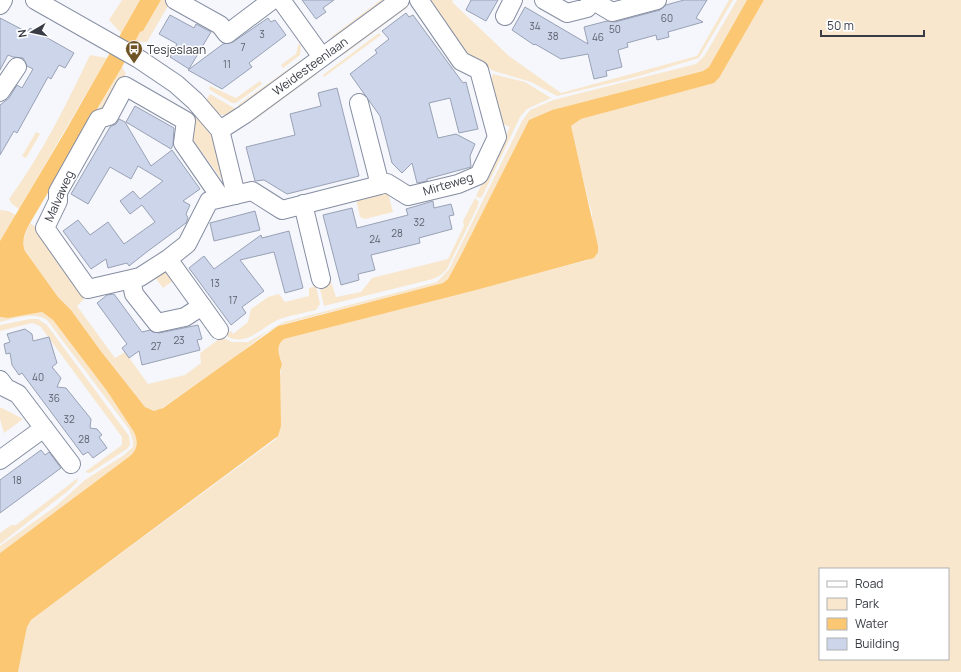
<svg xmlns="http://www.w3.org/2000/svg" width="961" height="672" font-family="Manrope,sans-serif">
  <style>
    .green { fill: #f8e7cc; fill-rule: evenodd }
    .water { fill: #fbc773 }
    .building { fill: #ccd5ea; stroke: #99a1b5 }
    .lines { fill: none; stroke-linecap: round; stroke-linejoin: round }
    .minor-casing { stroke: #858da1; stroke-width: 20 }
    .minor { stroke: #fff; stroke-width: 18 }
    .labels { text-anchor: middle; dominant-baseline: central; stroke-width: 3; stroke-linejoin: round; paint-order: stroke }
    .number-label { font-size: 10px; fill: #5e626e }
    .poi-label { font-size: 12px; fill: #393c44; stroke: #fff; text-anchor: start }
    .street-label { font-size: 12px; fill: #393c44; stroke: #fff }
  </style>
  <rect width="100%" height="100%" fill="#f5f7fc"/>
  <path class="green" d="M122 0H140L121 33 109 20Z
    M161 0H165L168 6 147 42 135 41 140 32 143 31Z
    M381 0H388L333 40 331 37Z
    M430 0H453L452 2 509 56 561 93 697 56 729 0H733L699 58 636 77 557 96 531 82 494 71 473 60 430 2Z
    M737 0H747L709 67 703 71 552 110 529 120 461 255 448 279 443 283 283 324 267 332 227 363 159 410 154 411 145 407 100 350 71 310 58 297 25 251 23 240 30 223 37 228 41 239 83 295 84 299 77 306 115 358 125 352 148 384 185 375 201 363 200 353 222 337 232 342H248L284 322 437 282 449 269 522 121 530 110 553 100 696 64 705 55Z
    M764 0H961V672H18L27 627 31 620 276 439C276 429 280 367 282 363 279 355 275 346 284 339L589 260 592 214 570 129 571 126 581 119 717 81ZM820 569H948V659H820Z
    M406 4 408 7 343 55 341 52Z
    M379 33 381 35 324 77 323 75Z
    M299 43 301 46 300 55 283 68 281 65 296 54Z
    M90 55 107 58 19 209 12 204 9 199C42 154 66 105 90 55Z
    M301 60 303 63 241 108 238 105Z
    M122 67 126 74 105 111 96 113Z
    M315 71 317 74 252 122 250 119Z
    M493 74 525 82 551 98 527 109 520 117 482 197 479 198 476 196 510 127 501 123 491 79Z
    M260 81 262 84 236 103H232L210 90 209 88 210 86 236 98Z
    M210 94 234 108 237 111C220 119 217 115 205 102Z
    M197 115 214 137 228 189 225 190 222 180 190 136 192 119Z
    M36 132 40 134 26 158 22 156Z
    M385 191 388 193 393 212 365 219 360 217 356 199Z
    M475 198 479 202 477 208 447 269 441 275 433 279 324 306 319 285 331 282 336 297 361 292 372 278 448 259 464 226 463 221Z
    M0 210 8 211 16 215 0 241Z
    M164 270 167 271 174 280 163 288 155 277Z
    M316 286 320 304 316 310C304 313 292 315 280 319 260 327 247 349 224 335L231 331 233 334 248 322 251 309 268 297 279 294 285 302 309 296V288Z
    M42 312 53 320 107 391 134 432C138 441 138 449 130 456L0 553V546L56 506 85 480 124 455 133 447V441L129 429 47 320C33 311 15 319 0 322V317L8 318Z
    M30 319H38L47 325 129 436 130 445 127 449 90 473 85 472 122 445V437L40 326 32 323 0 331V325Z
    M0 408H2L23 419 4 433 0 419Z
    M78 478 77 482 68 491 0 544V533L11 525H16Z"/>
  <path class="water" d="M140 0H161L143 31 140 32 122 67 30 223C25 233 21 240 25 251L58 297 71 310 100 350 145 407 154 411 163 408 278 326 443 283 448 279 461 255 529 120 552 110 703 71 709 67 747 0H764L719 78 714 83 581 119 571 126 598 246V252L594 258 476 290 284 339C275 346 279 355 282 364L280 371 281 426 278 436 31 620 27 627 18 672H0V553L130 456C138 449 138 441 134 432L107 391 53 320 42 312 8 318 0 317V241L66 130Z"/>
  <path class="building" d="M302 0H334L323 8 326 12 316 19Z
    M471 0H498L486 21 466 10Z
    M684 0H707L696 18 703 22 668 32 669 37 657 40 656 35 627 43 628 47 618 50 622 67 606 71 607 76 594 79 588 54 561 59 535 44 534 45 512 30 525 7 588 44 584 27 607 21 615 22 660 10 666 5Z
    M406 13 409 17 413 15 463 83 466 82 478 129 459 133 450 98 429 103 438 138 456 134 475 144 470 156 471 167 427 179V181L417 183 412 163 402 173 392 163 380 116 350 74 377 53 375 50 389 39 382 31Z
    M170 15 194 28 196 24 211 32 189 69 170 57 177 44 159 34Z
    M0 18 27 32 30 28 74 53 65 68 59 65 51 79 48 77 17 133 14 131 0 155V105L9 98 17 85 22 88 33 69 27 66 23 58 13 57 8 55 0 70Z
    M268 18 271 22 275 20 286 35 249 63 252 67 222 89 188 70 223 44 233 42Z
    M337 88 359 176 287 194 264 180 255 181 246 147 295 135 290 114 321 106 318 93Z
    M135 106 174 128 173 145 171 149 126 122Z
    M119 119 125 122 151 166 172 150 200 189 183 201 190 205 186 214 188 218 186 223 148 251 129 266 127 263 108 268 106 259 91 269 63 231 78 220 90 235 108 222 124 244 155 222 142 205 130 214 120 201 133 191 140 199 163 181 138 166 131 179 110 167 88 204 71 194 110 127 116 124Z
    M433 201 434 208 451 204 454 215 449 216 452 229 419 238 420 243 371 255 375 270 358 274 359 280 341 285 323 215 352 208 357 228 408 215 406 209Z
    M255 211 260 230 214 241 210 223Z
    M289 231 303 288 285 293 274 252 240 260 264 291 242 307 246 313 231 325 189 268 204 256 214 269 261 235 262 238Z
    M114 294 142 332 150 330 159 333 198 325 202 339 197 340 200 350 142 365 139 351 129 358 122 348 127 344 97 303 107 295Z
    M25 329 32 334 33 341 49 337 57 363 52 367 61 378 57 387 66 388 91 419 90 428 97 429 102 435 99 437 107 448 93 458 88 452 83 455 22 373 19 375 12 365 10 353 6 354 4 344 10 342 7 334Z
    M41 450 45 455 49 452 61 468 0 513V480Z"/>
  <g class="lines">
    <defs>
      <path id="minor" d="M35 0 139 59 176 84 195 101 220 130 236 195
        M175 0 220 25 227 34 272 0
        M281 0 322 57
        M544 0 567 13 587 8 591 0
        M592 0 612 12 657 0
        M0 5 3 0
        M505 16 513 0
        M0 92 17 67
        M220 130 245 114 400 0
        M380 185 387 183 408 196 458 184 479 175 497 137 479 70 461 61 419 0
        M221 198 183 143 186 121 125 86 109 116 99 119 58 192V201L45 228 88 289 140 277 168 259 187 244 209 201 252 191 282 210 380 185 359 103
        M303 204 321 279
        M168 259 219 330
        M131 279 134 294 157 323 185 317 202 306
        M0 380 6 388 18 394 71 464
        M0 460 44 428"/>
    </defs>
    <use href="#minor" class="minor-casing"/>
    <use href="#minor" class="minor"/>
  </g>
  <defs>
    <symbol id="bus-pin" viewBox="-11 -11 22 30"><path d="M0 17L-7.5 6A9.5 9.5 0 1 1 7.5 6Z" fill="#6e5325" stroke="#fff"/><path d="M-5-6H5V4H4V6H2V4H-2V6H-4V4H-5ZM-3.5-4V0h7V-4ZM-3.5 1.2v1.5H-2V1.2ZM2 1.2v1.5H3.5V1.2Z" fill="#fff"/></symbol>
  </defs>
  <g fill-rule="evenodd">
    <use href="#bus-pin" x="124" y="39" width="20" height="27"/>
  </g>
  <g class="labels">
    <g class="number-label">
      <text x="667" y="18">60</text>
      <text x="535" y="26">34</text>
      <text x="615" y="29">50</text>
      <text x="262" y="34">3</text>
      <text x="553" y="36">38</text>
      <text x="598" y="37">46</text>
      <text x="243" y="47">7</text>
      <text x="227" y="64">11</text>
      <text x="419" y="222">32</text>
      <text x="397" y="233">28</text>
      <text x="375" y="239">24</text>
      <text x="215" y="283">13</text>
      <text x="233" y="300">17</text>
      <text x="179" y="340">23</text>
      <text x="156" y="346">27</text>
      <text x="38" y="377">40</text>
      <text x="54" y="398">36</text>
      <text x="69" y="419">32</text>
      <text x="84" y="439">28</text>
      <text x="17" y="480">18</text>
    </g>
    <g class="poi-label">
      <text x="147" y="49">Tesjeslaan</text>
    </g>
    <g class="street-label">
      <text transform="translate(310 66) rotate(-36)">Weidesteenlaan</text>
      <text transform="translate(448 184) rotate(-17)">Mirteweg</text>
      <text transform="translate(59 196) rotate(-66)">Malvaweg</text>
    </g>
  </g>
  <rect x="819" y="568" width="130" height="92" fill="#ffffff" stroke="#b0b1b4"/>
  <rect x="827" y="581" width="20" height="6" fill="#ffffff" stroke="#b0b1b4"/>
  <text x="855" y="588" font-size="12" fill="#393c44">Road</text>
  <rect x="827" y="598" width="20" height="12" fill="#f8e7cc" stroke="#b0b1b4"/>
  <text x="855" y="608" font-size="12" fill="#393c44">Park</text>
  <rect x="827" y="618" width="20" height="12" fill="#fbc773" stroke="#b0b1b4"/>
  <text x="855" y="628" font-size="12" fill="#393c44">Water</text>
  <rect x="827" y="638" width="20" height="12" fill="#ccd5ea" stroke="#b0b1b4"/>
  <text x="855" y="648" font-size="12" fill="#393c44">Building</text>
  <g transform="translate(32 32) rotate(261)" stroke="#ffffff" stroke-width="3" paint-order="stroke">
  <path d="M0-3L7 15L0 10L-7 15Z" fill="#393c44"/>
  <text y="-6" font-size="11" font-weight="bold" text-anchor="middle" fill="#393c44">N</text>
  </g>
  <path d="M821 30v6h103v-6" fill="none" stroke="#393c44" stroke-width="2"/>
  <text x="827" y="30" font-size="12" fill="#393c44" stroke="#ffffff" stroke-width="3" paint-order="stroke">50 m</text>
</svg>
